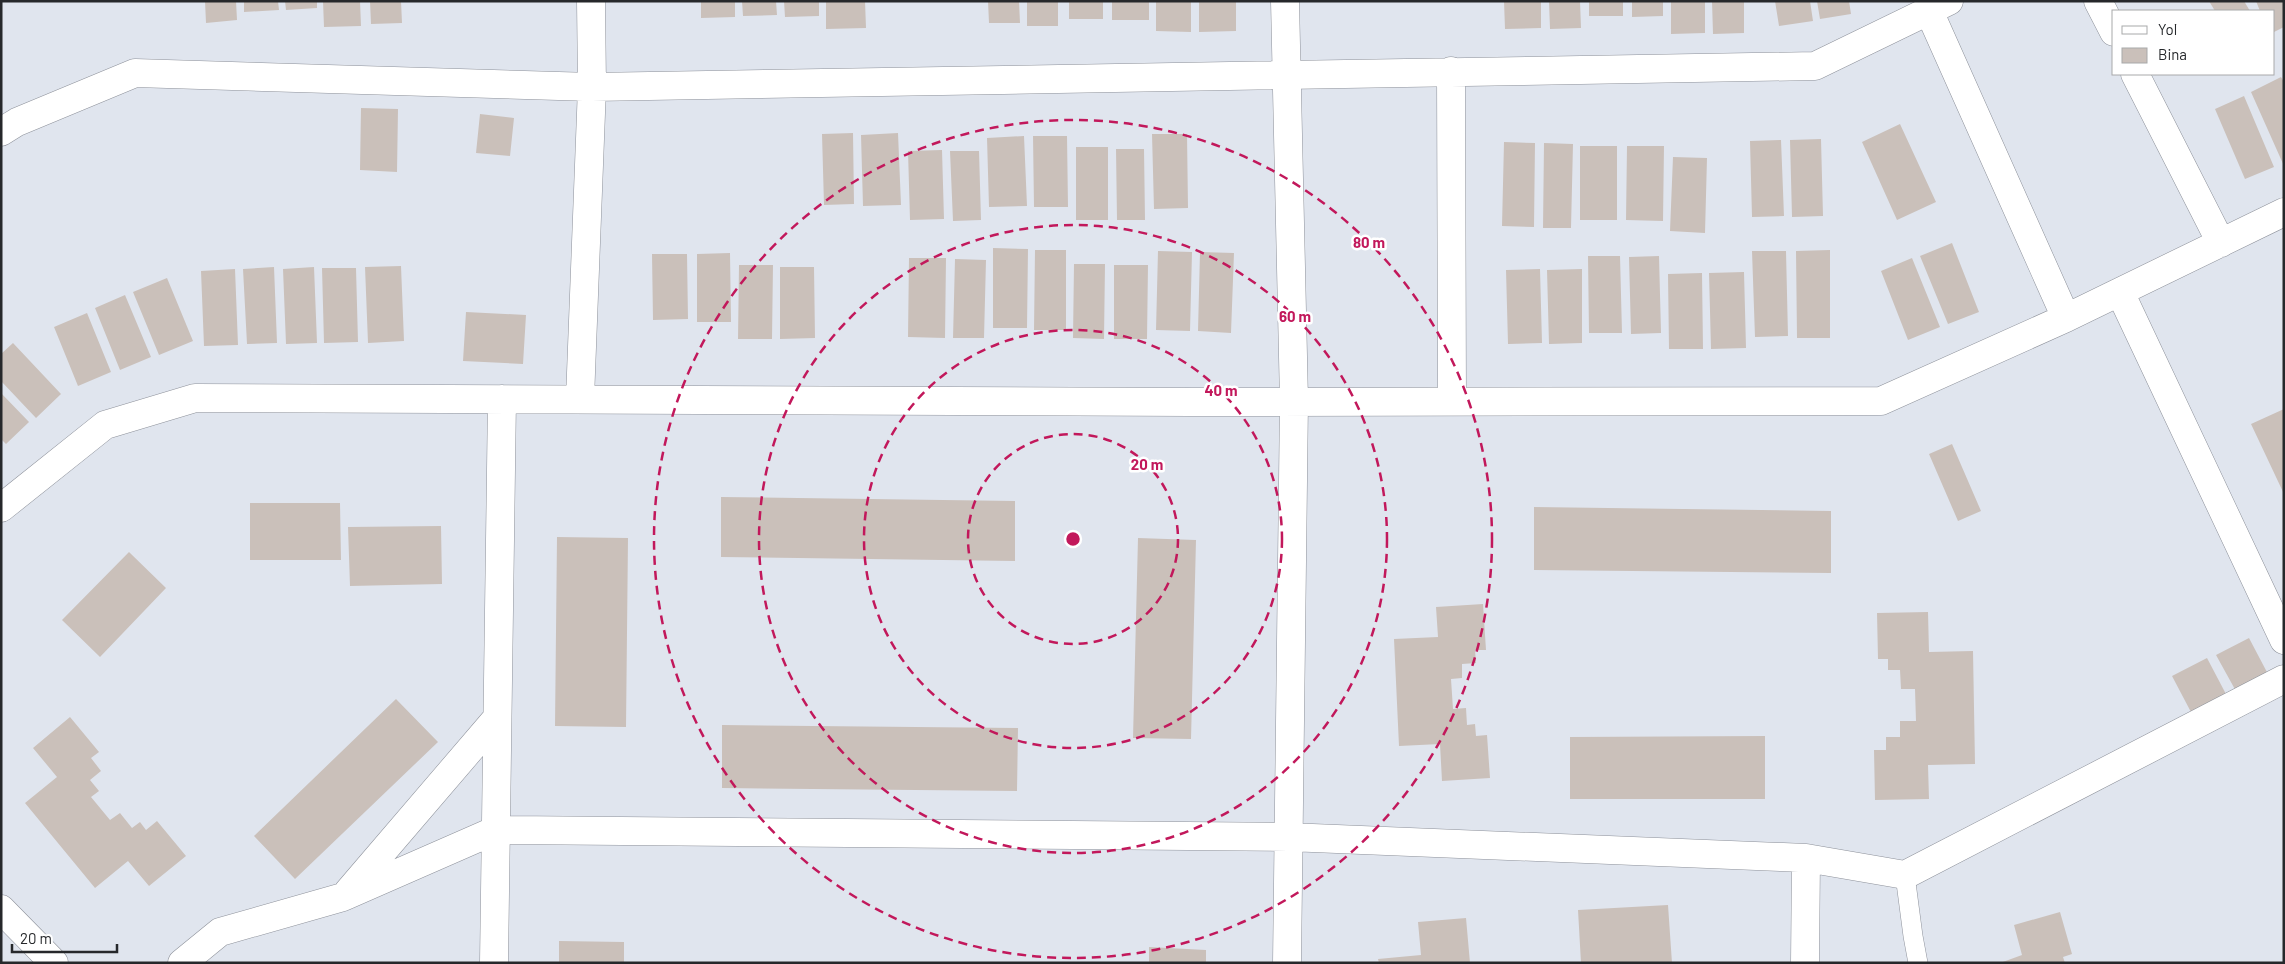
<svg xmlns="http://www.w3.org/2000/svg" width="2285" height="964" font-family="Barlow,sans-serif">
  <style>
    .building { fill: #cac0ba }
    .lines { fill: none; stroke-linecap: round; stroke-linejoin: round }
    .lane-casing { stroke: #8d919a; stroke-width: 20 }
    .street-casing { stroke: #8d919a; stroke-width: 29 }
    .lane { stroke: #fff; stroke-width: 19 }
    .street { stroke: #fff; stroke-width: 28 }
    .ring { fill: none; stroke: #c2185b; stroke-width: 2.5; stroke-dasharray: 9 6 }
    .centre { fill: #c2185b; stroke: #fff; stroke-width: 2.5 }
    .ring-label { font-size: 15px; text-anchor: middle; font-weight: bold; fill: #c2185b; stroke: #fff; stroke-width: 5; stroke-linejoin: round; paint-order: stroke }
  </style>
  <rect width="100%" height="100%" fill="#e0e5ee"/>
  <path class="building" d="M205 1H236L237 20 206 23Z
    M244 1H278L279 10 244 12Z
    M285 1H317V8L286 10Z
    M323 1H360L361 26 324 27Z
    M370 1H401L402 23 371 24Z
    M701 1H735V17L701 18Z
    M742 1H776L777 15 743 16Z
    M784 1H819V16L785 17Z
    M826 1H865L866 28 826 29Z
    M988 1H1019L1020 23H989Z
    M1027 1H1058V26H1027Z
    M1069 1H1103V19H1069Z
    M1112 1H1149V20H1112Z
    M1156 1H1191V32L1156 31Z
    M1199 1H1236V31L1199 32Z
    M1504 1H1541V28L1505 29Z
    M1549 1H1580L1581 28 1550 29Z
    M1589 1H1623V16H1589Z
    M1632 1H1663V16L1632 17Z
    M1671 1H1705V33L1671 34Z
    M1712 1H1744V33L1713 34Z
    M1775 1H1810L1813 21 1779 26Z
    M1817 1H1849L1851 14 1820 19Z
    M2209 1H2244L2250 11H2215Z
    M2256 1H2284V27L2274 32V11H2260Z
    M2281 77 2284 82V166L2251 92Z
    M2244 96 2274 167 2245 179 2215 109Z
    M361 108 398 109 397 172 360 170Z
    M480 114 514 118 510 156 476 153Z
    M1900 124 1936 202 1897 220 1862 142Z
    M853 133 854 204 824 205 822 134Z
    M898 133 901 205 863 206 861 135Z
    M1152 134H1187L1188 208 1154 209Z
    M1024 136 1027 206 989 207 987 138Z
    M1033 136H1067L1068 207H1034Z
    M1821 139 1823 216 1792 217 1790 140Z
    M1781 140 1784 216 1752 217 1750 141Z
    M1504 142 1535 143 1534 227 1502 226Z
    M1544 143 1573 144 1571 228H1543Z
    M1580 146H1617V220H1580Z
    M1627 146H1664L1663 221 1626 220Z
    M1076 147H1108V220H1076Z
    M1116 149H1144L1145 220H1117Z
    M942 150 944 219 910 220 908 151Z
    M950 151H979L981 220 953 221Z
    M1673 157 1707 158 1705 233 1670 231Z
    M1952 243 1979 312 1948 324 1920 256Z
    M993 248 1028 249 1027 328H993Z
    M1035 250H1066V330H1034Z
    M1830 250V338H1797L1796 251Z
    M1158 251 1192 252 1190 331 1156 330Z
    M1752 251H1786L1788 336 1755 337Z
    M1200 252 1234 253 1231 333 1198 331Z
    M730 253 731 322H697V254Z
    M652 254H687L688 319 653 320Z
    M1588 256H1620L1622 333H1589Z
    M1659 256 1661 333 1631 334 1629 257Z
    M909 258H946L945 338 908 337Z
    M1912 258 1940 327 1908 340 1881 271Z
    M955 259 986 260 984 338H953Z
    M1074 264H1105L1104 339 1073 338Z
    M739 265H773L772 339H738Z
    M1114 265H1148L1147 339H1114Z
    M401 266 404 341 368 343 365 267Z
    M274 267 277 343 247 344 243 269Z
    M314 267 317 343 286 344 283 269Z
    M780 267H814L815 338 780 339Z
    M322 268H356L358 342 324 343Z
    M235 269 238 345 204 346 201 271Z
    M1540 269 1542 343 1508 344 1506 270Z
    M1582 269V343L1549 344 1547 270Z
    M1744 272 1746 348 1711 349 1709 273Z
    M1702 273 1703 349H1669L1668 274Z
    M167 278 193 341 159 355 133 292Z
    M125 295 151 357 120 370 95 308Z
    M466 312 526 315 523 364 463 361Z
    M87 313 111 372 78 386 54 327Z
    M13 343 61 394 36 418 1 381V354Z
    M1 393 29 422 6 444 1 439Z
    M2284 409V494L2251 424Z
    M1952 444 1981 511 1958 521 1929 454Z
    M721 497 1015 501V561L721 557Z
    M250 503H340L341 560H250Z
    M1534 507 1831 511V573L1534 570Z
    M441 526 442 584 350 586 348 527Z
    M557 537 628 538 626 727 555 726Z
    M1138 538 1196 540 1191 739 1133 738Z
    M129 552 166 588 100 657 62 620Z
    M1483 604 1486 650H1475L1476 663 1462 664V678L1451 679 1453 709 1466 708 1467 725 1475 724 1476 736 1487 735 1490 778 1442 781 1440 744 1399 746 1394 639 1438 637 1436 607Z
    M1928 612 1929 652 1973 651 1975 764 1928 765 1929 799 1875 800 1874 750H1886V737H1900V721H1916L1915 689H1901L1900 670H1888V659H1878L1877 613Z
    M2249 638 2269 676 2237 693 2216 655Z
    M2207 658 2227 696 2192 714 2172 676Z
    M396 699 438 742 295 879 254 836Z
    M70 717 99 752 91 758 101 771 90 780 99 791 91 797 110 820 120 813 132 828 140 822 146 830 157 821 186 856 149 886 128 861 95 888 25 803 57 777 33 748Z
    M722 725 1018 728 1017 791 722 788Z
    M1765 736V799H1570V737Z
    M1668 905 1672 963H1581L1578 910Z
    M2060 912 2072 954 2063 957 2065 963H2000L2022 955 2014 925Z
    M1466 918 1470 963H1379L1378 959 1421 955 1418 922Z
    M559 941 624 942V963H559Z
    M1149 947 1206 950V963H1149Z"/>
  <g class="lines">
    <defs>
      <path id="lane" d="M1905 875 1913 936 1918 963"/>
      <path id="street" d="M1285 1 1294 401 1287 963
        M2098 1 2114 32
        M1929 11 2066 318
        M1451 71 1452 401
        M2135 74 2221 243
        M1 132 17 122 135 73 592 87 1815 66 1949 1
        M2120 292 2284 640
        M580 399 592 87 591 1
        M1 508 105 425 195 398 1191 402 1881 401 2066 318 2284 212
        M348 892 497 718
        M1 909 54 963
        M182 963 220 932 343 897 496 830 1288 837 1806 858 1905 875 2284 679
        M494 963 502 399
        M1805 963 1806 858"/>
    </defs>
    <use href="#lane" class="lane-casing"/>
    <use href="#street" class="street-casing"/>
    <use href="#lane" class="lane"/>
    <use href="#street" class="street"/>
  </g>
  <g class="ring">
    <circle cx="1073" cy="539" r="105"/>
    <circle cx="1073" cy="539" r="209"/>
    <circle cx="1073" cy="539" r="314"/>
    <circle cx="1073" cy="539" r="419"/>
  </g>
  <circle cx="1073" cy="539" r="8" class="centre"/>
  <g class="ring-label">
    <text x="1369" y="248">80 m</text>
    <text x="1295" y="322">60 m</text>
    <text x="1221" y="396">40 m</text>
    <text x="1147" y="470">20 m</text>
  </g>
  <rect width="2285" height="964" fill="none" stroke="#26282b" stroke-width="5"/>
  <rect x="2112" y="10" width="162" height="65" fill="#ffffff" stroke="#a8a9aa"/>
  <rect x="2122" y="26" width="25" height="8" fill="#ffffff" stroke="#a8a9aa"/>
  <text x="2158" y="35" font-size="15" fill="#26282b">Yol</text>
  <rect x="2122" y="48" width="25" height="15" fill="#cac0ba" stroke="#a8a9aa"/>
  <text x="2158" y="60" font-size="15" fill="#26282b">Bina</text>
  <path d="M12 944v8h105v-8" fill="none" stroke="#26282b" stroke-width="2.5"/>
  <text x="20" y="944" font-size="15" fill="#26282b" stroke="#ffffff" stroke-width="4" paint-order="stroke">20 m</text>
</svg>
